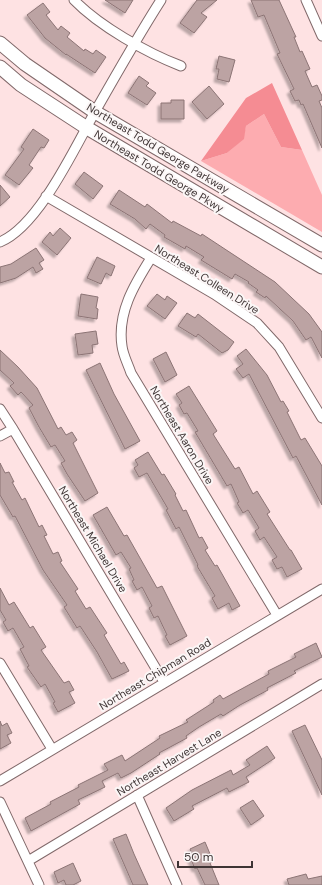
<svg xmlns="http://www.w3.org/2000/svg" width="322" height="885" font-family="'DM Sans',sans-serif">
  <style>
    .green { fill: #fdacb0 }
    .forest { fill: #f58c93 }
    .building { fill: #bca3a3; stroke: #8c7475; filter: url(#shadow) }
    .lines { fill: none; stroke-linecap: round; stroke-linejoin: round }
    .minor-casing { stroke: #81696a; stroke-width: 11 }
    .secondary-casing { stroke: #81696a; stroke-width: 15 }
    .minor { stroke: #fff; stroke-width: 9 }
    .secondary { stroke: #fff; stroke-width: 13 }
    .labels { text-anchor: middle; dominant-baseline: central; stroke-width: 4; stroke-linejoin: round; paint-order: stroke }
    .street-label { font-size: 11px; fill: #3e3434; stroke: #fbf6f6 }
  </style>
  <defs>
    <filter id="shadow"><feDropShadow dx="-3" dy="3" stdDeviation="1" flood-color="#0004"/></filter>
  </defs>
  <rect width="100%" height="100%" fill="#fee2e3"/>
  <path class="green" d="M264 114 281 147 302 150 322 195V232L201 161 227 153 243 139 246 126Z"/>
  <path class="forest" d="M272 83 302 150 281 147 264 114 246 126 244 139 227 153 201 161 246 98Z"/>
  <path class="building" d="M105 0H133L125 13Z
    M197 0H217L201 13 207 17 194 33 180 23Z
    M251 0H279L296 37H294L300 52 302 51 310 69 305 71 312 87 317 85 322 96V100L319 101 322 108V148L303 104 301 105 299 100 295 101 290 91 294 89 277 54 280 53 264 15 258 17Z
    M43 3 50 12 46 15 58 30 61 26 70 33 67 37 84 51 85 49 93 54 96 50 106 57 95 73 66 54V55L45 38 27 15Z
    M219 56 235 60 229 82 217 79 219 69H216Z
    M139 76 149 83 146 86 156 93 147 105 128 93Z
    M209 86 224 104 207 119 192 102Z
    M171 100H184V119H161V103H171Z
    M33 129 49 140 44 148 41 147 29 165 33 168 19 185 5 175 24 149 21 147Z
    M84 172 103 186 93 199 75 184Z
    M0 185 10 197 0 206Z
    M119 190 145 207 147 204 172 223 173 221 201 236 202 234 275 282 309 314 322 332V358L311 337 306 340 293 321 266 296 265 298 256 292 258 290 248 283 249 282 235 274 232 279 201 260 204 257 186 246 185 249 164 237 165 235 150 224 146 229 135 219 110 204Z
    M60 228 71 238 57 255 42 242 50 232 53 236Z
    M36 248 44 260 39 263 43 269 36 273 33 267 16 278 0 283V267L11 264Z
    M97 257 115 266 111 276 106 273 101 284 87 278Z
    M81 294 98 297 96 308 98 309 97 319 78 316Z
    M157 294 165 300 167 296 177 303 165 319 147 306Z
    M187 313 195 318 198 314 234 342 228 350 222 353 198 334 196 337 178 326Z
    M96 331 98 344 92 345 93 353 78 355 75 334Z
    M246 349 267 375 281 402 283 401 289 411 287 412 301 440 305 438 322 466V505L296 456 293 458 249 374 243 378 236 369 243 364 237 356Z
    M0 350 18 367 37 388 58 429 61 427 66 435 72 432 77 440 73 443 98 493 85 501 67 474 61 463 65 461 55 445 51 447 39 427 29 408 33 405 21 392 18 395 10 386 14 383 0 370Z
    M166 352 177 375 165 382 153 359Z
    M100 363 114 394 140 441 125 449 86 370Z
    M189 386 217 431 213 434 235 469 239 467 253 494 257 491 270 512 267 514 290 550H291L302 569 287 577 282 567 277 569 272 560 277 557 264 537 260 540 255 531 259 528 248 510 243 513 237 503 239 502 231 484 227 486 195 432 198 431 187 413 184 414 179 405 182 403 176 394Z
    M148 452 162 475 164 474 176 494 175 495 183 511 186 510 199 538 202 537 208 548 205 550 215 566 217 565 240 606 232 610 229 603 218 609 212 598 215 596 197 566 198 565 179 527 176 529 166 510 168 509 147 473 139 477 134 468 138 465 135 460Z
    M0 463 5 473 9 472 14 482H12L22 500 25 498 39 527 42 525 47 535 44 536 53 554 58 552 62 561 60 562 78 589 75 591 86 609 90 607 107 633 104 635 121 664 124 662 129 671 112 679 97 652 80 626 77 628 64 607 67 605 43 570 15 516 13 517 0 495Z
    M107 507 124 536 127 535 157 588 162 586 187 636 170 645 165 636 167 635 158 616 154 618 149 608 152 606 142 587 137 590 132 581 134 580 129 569 131 568 121 552 116 555 93 515Z
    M0 588 9 605 14 602 30 628 33 626 46 647 41 650 64 683 69 681 74 690 69 692 75 703 58 712 53 703 55 702 45 684 41 687 27 667 29 666 20 649 24 647 13 628 8 631 3 622 6 620 0 610Z
    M316 643 322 657 294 671 296 673 267 688 268 690 240 705 223 716 221 714 199 727 186 736 187 738 159 753 160 754 131 773 121 778 118 773 102 781 105 787 78 800 80 804 31 831 25 818 51 804 50 802 79 787 78 785 108 770 104 764 122 755 125 761 160 738 159 736 188 722 186 720 214 702 213 700 220 695 223 699 269 674 268 671 296 657 294 654Z
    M0 721 2 726 7 723 12 733 7 735 11 743 0 749Z
    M305 725 322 760V795L292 731Z
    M267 746 275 758 246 777 249 782 229 792 227 788 192 806 194 809 174 821 166 808 192 790 231 770 233 775 250 765 246 760Z
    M253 800 264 816 251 825 240 808Z
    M126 834 134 854 148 885H133L127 871 113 839Z
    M205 842 213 861 210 863 219 885H205L197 868 195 869 190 857 193 856 190 849Z
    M73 863 81 881 73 885H66L64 880 58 883 54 872Z
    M306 874 308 879 322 876V885H289L287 879Z"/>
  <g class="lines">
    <defs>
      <path id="minor" d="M74 0C99 26 147 53 181 66
        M306 0 322 36
        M46 196 214 294 257 323 279 347 322 418
        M0 242C39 226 75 147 96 110 117 73 138 36 161 0
        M151 258C134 285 117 313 122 346 123 355 128 364 131 373L277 615
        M0 409 13 429 164 682
        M0 436 13 429
        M0 663 52 749
        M0 781 322 589
        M137 795 177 885
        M0 802 39 885
        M28 861 322 684"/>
      <path id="secondary" d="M0 43 25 64 95 112 322 245
        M0 67 21 85 87 128 322 267"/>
    </defs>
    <use href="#minor" class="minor-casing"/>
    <use href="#secondary" class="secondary-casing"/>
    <use href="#minor" class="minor"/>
    <use href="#secondary" class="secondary"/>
  </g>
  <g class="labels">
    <g class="street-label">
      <text transform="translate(158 148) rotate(31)">Northeast Todd George Parkway</text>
      <text transform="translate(159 171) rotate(31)">Northeast Todd George Pkwy</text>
      <text transform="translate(207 279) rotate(32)">Northeast Colleen Drive</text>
      <text transform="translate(182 435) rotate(59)">Northeast Aaron Drive</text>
      <text transform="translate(93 539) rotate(59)">Northeast Michael Drive</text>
      <text transform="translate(155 674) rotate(-31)">Northeast Chipman Road</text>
      <text transform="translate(169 762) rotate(-31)">Northeast Harvest Lane</text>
    </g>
  </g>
  <path d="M178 861v6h74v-6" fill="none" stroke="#3e3434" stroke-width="2"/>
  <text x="184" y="861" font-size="12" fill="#3e3434" stroke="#fbf6f6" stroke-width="3" paint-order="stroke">50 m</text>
</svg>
